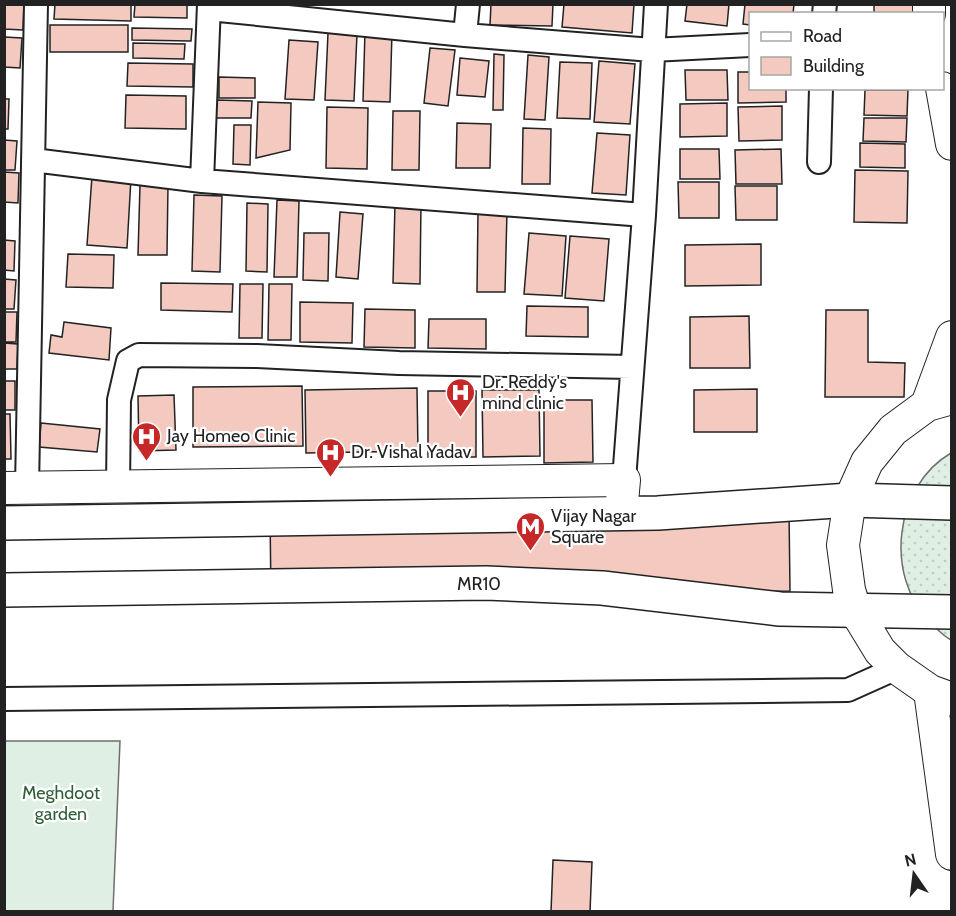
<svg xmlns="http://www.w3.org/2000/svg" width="956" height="916" font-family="Cabin,sans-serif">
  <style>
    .grass { fill: url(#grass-dots); stroke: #6f6f6f; stroke-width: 1.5 }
    .garden { fill: #e0efe3; stroke: #6f6f6f; stroke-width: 1.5 }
    .building { fill: #f3c9c0; stroke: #222; stroke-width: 1.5 }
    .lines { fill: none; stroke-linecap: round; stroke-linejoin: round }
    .street-casing { stroke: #222; stroke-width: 26 }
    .secondary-casing { stroke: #222; stroke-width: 34 }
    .primary-casing { stroke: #222; stroke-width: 36 }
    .street { stroke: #fff; stroke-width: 22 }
    .secondary { stroke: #fff; stroke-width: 32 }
    .primary { stroke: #fff; stroke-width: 33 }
    .labels { text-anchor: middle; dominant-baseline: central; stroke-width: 4.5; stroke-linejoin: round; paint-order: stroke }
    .poi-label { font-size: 18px; fill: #222; stroke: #fff; text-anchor: start }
    .street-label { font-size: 18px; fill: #222; stroke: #fff }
    .park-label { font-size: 18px; fill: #2f5e38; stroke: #fff }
  </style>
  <defs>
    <pattern id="grass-dots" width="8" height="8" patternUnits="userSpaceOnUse" patternTransform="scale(1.5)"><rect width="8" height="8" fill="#e0efe3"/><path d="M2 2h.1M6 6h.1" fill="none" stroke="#c0cdc2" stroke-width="1.8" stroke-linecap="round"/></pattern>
  </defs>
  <rect width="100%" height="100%" fill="#fff"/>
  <path class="grass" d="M951 453V640C943 636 937 629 930 622 884 576 894 486 951 453Z"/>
  <path class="garden" d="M5 741H120L113 911H5Z"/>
  <path class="building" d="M4 4H24L23 30 4 29Z
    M55 4H131V21L54 19Z
    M135 4H187V18L134 17Z
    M491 4H553L552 26 490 25Z
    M564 4H634L632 33 562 27Z
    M687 4H729L727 26 685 21Z
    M745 4H794L793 14H750V25L743 24Z
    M874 4H918V14H874Z
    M50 25H128V52H50Z
    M132 28 192 29 191 41 132 40Z
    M365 31 392 32 390 102 363 101Z
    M328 33 357 34 354 101 325 100Z
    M4 37 22 38 20 68 4 67Z
    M289 40 318 42 314 100 285 99Z
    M133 43 185 44 184 59 133 58Z
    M430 48 455 50 448 106 424 103Z
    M494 54 504 55 503 110H493Z
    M528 55 549 57 545 120 524 119Z
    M460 58 489 61 485 97 457 95Z
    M599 61 635 64 630 124 594 122Z
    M560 62 592 63 590 119 557 118Z
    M128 63 193 64V87L127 86Z
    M685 70H727L728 100H686Z
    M738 72H750V88H786V102L738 103Z
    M219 77 255 78V98H219Z
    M865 90H908L907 116 864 115Z
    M126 95 186 96V129L125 128Z
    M4 99H9L8 129H4Z
    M216 100 252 101 251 118H216Z
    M258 102 291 103 290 150 256 158Z
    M727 103V136L680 137V104Z
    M782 106V140L739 141 738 107Z
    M327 107 368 108 367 169 326 168Z
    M393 111H420L419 170H392Z
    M864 118H907L906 142 863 141Z
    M457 123 491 124 490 168H456Z
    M234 125H251L250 165 233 164Z
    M523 128 551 129 550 184H522Z
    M597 133 630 135 626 195 592 193Z
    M4 140 17 141 15 170H4Z
    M860 143 905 144V168L860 167Z
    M680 149H719L720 179H680Z
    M781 149 782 184H736L735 150Z
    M855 170 908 171 907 223 854 222Z
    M4 172 19 173 18 203 4 202Z
    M92 176 131 178 127 248 87 245Z
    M678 182H719V218H679Z
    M140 185H168L167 255H138Z
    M735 186H777V220H736Z
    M194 195 222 196 220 272 192 271Z
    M277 200 299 201 297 277H274Z
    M247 203 268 204 267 272 246 271Z
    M395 203H421L420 284 393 283Z
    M478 211H507L505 292H477Z
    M340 212 363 214 358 279 336 277Z
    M304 233H329L328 281 303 280Z
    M529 233 566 236 562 296 524 294Z
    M570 236 609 239 604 301 565 298Z
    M4 240 15 241 14 271 4 270Z
    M761 244V285L685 286V245Z
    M68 254 114 255 113 288 66 287Z
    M4 279 16 280 14 309H4Z
    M161 283 233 284 232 312 161 310Z
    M240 284H263L262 338H239Z
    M269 284H292L291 340H268Z
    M300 302 353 303 352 343 300 342Z
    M527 306 588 307V337L526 336Z
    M365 309 415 310V348L364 347Z
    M826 310H868V362L905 363 904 397H825Z
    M4 312H17L16 342H4Z
    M749 316 750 368H690V317Z
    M429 319H486V349L428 348Z
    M64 322 111 328 109 360 49 353 51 335 62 337Z
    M4 343 18 344 17 369H4Z
    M4 381H15V410H4Z
    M302 386 303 446 193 447V387Z
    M417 388 418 451 306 453 305 390Z
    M757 389V432H694V390Z
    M482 390H539L540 456 483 457Z
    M428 391H476V457H428Z
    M174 395 176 450 139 451 138 396Z
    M544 400H592L593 462 544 463Z
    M4 414H10L11 459H4Z
    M41 423 100 429 97 452 39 447Z
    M789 510 790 591 271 596 270 514Z
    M553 860 592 862 590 912H551Z"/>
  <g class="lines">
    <defs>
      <path id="street" d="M209 9 465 35 652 50 750 45
        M824 14 825 4
        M465 35 468 4
        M33 160 202 181 644 215
        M819 162 821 88
        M202 181 209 4
        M624 480 644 215 656 4
        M118 487 119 400 128 361 139 355 257 356 399 363 632 367
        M27 488 36 4
        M4 699 848 690 897 668"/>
      <path id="secondary" d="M929 14V4
        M942 88 952 144
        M952 398 927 405 893 430 867 462 850 500 843 545 849 590 855 610 880 651 897 668 930 691 952 699
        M927 405 952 337
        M4 488 624 480 621 513
        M930 691 952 854"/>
      <path id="primary" d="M4 523 658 513 850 500 952 503
        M4 590 486 583 602 588 780 609 952 612"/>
    </defs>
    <use href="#street" class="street-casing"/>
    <use href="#secondary" class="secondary-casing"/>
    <use href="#primary" class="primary-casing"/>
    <use href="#street" class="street"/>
    <use href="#secondary" class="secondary"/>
    <use href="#primary" class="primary"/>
  </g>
  <defs>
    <symbol id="hospital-pin" viewBox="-11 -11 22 30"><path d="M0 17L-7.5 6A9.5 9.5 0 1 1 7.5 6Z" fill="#c62828" stroke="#fff"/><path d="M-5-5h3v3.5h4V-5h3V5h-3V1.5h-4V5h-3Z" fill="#fff"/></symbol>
    <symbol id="metro-pin" viewBox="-11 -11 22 30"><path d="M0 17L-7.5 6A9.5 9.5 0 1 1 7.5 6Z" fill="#c62828" stroke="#fff"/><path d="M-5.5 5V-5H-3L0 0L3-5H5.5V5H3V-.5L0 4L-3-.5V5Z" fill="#fff"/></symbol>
  </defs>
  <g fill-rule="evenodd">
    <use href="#hospital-pin" x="444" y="376" width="33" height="45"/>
    <use href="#hospital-pin" x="130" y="420" width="33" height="45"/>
    <use href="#hospital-pin" x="314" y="436" width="33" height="45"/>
    <use href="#metro-pin" x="514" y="510" width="33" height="45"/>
  </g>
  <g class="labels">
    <g class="poi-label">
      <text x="482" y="382">Dr. Reddy's<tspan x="482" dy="21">mind clinic</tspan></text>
      <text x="167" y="436">Jay Homeo Clinic</text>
      <text x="351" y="452">Dr. Vishal Yadav</text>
      <text x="551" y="516">Vijay Nagar<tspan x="551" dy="21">Square</tspan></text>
    </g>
    <g class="street-label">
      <text x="479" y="584">MR10</text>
    </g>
    <g class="park-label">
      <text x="61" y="793">Meghdoot<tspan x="61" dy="21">garden</tspan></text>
    </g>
  </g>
  <rect width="956" height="916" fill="none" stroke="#222222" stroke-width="12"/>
  <rect x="749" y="12" width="195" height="78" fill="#ffffff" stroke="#a7a7a7" stroke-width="1.5"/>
  <rect x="761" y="32" width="30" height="9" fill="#ffffff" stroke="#a7a7a7" stroke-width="1.5"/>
  <text x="803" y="42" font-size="18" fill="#222222">Road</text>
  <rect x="761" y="57" width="30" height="18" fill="#f3c9c0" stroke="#a7a7a7" stroke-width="1.5"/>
  <text x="803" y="72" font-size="18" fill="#222222">Building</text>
  <g transform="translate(914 874) rotate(346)" stroke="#ffffff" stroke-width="4.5" paint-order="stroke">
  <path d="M0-4.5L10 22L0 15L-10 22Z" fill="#222222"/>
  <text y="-9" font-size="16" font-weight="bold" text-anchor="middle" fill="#222222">N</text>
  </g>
</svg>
